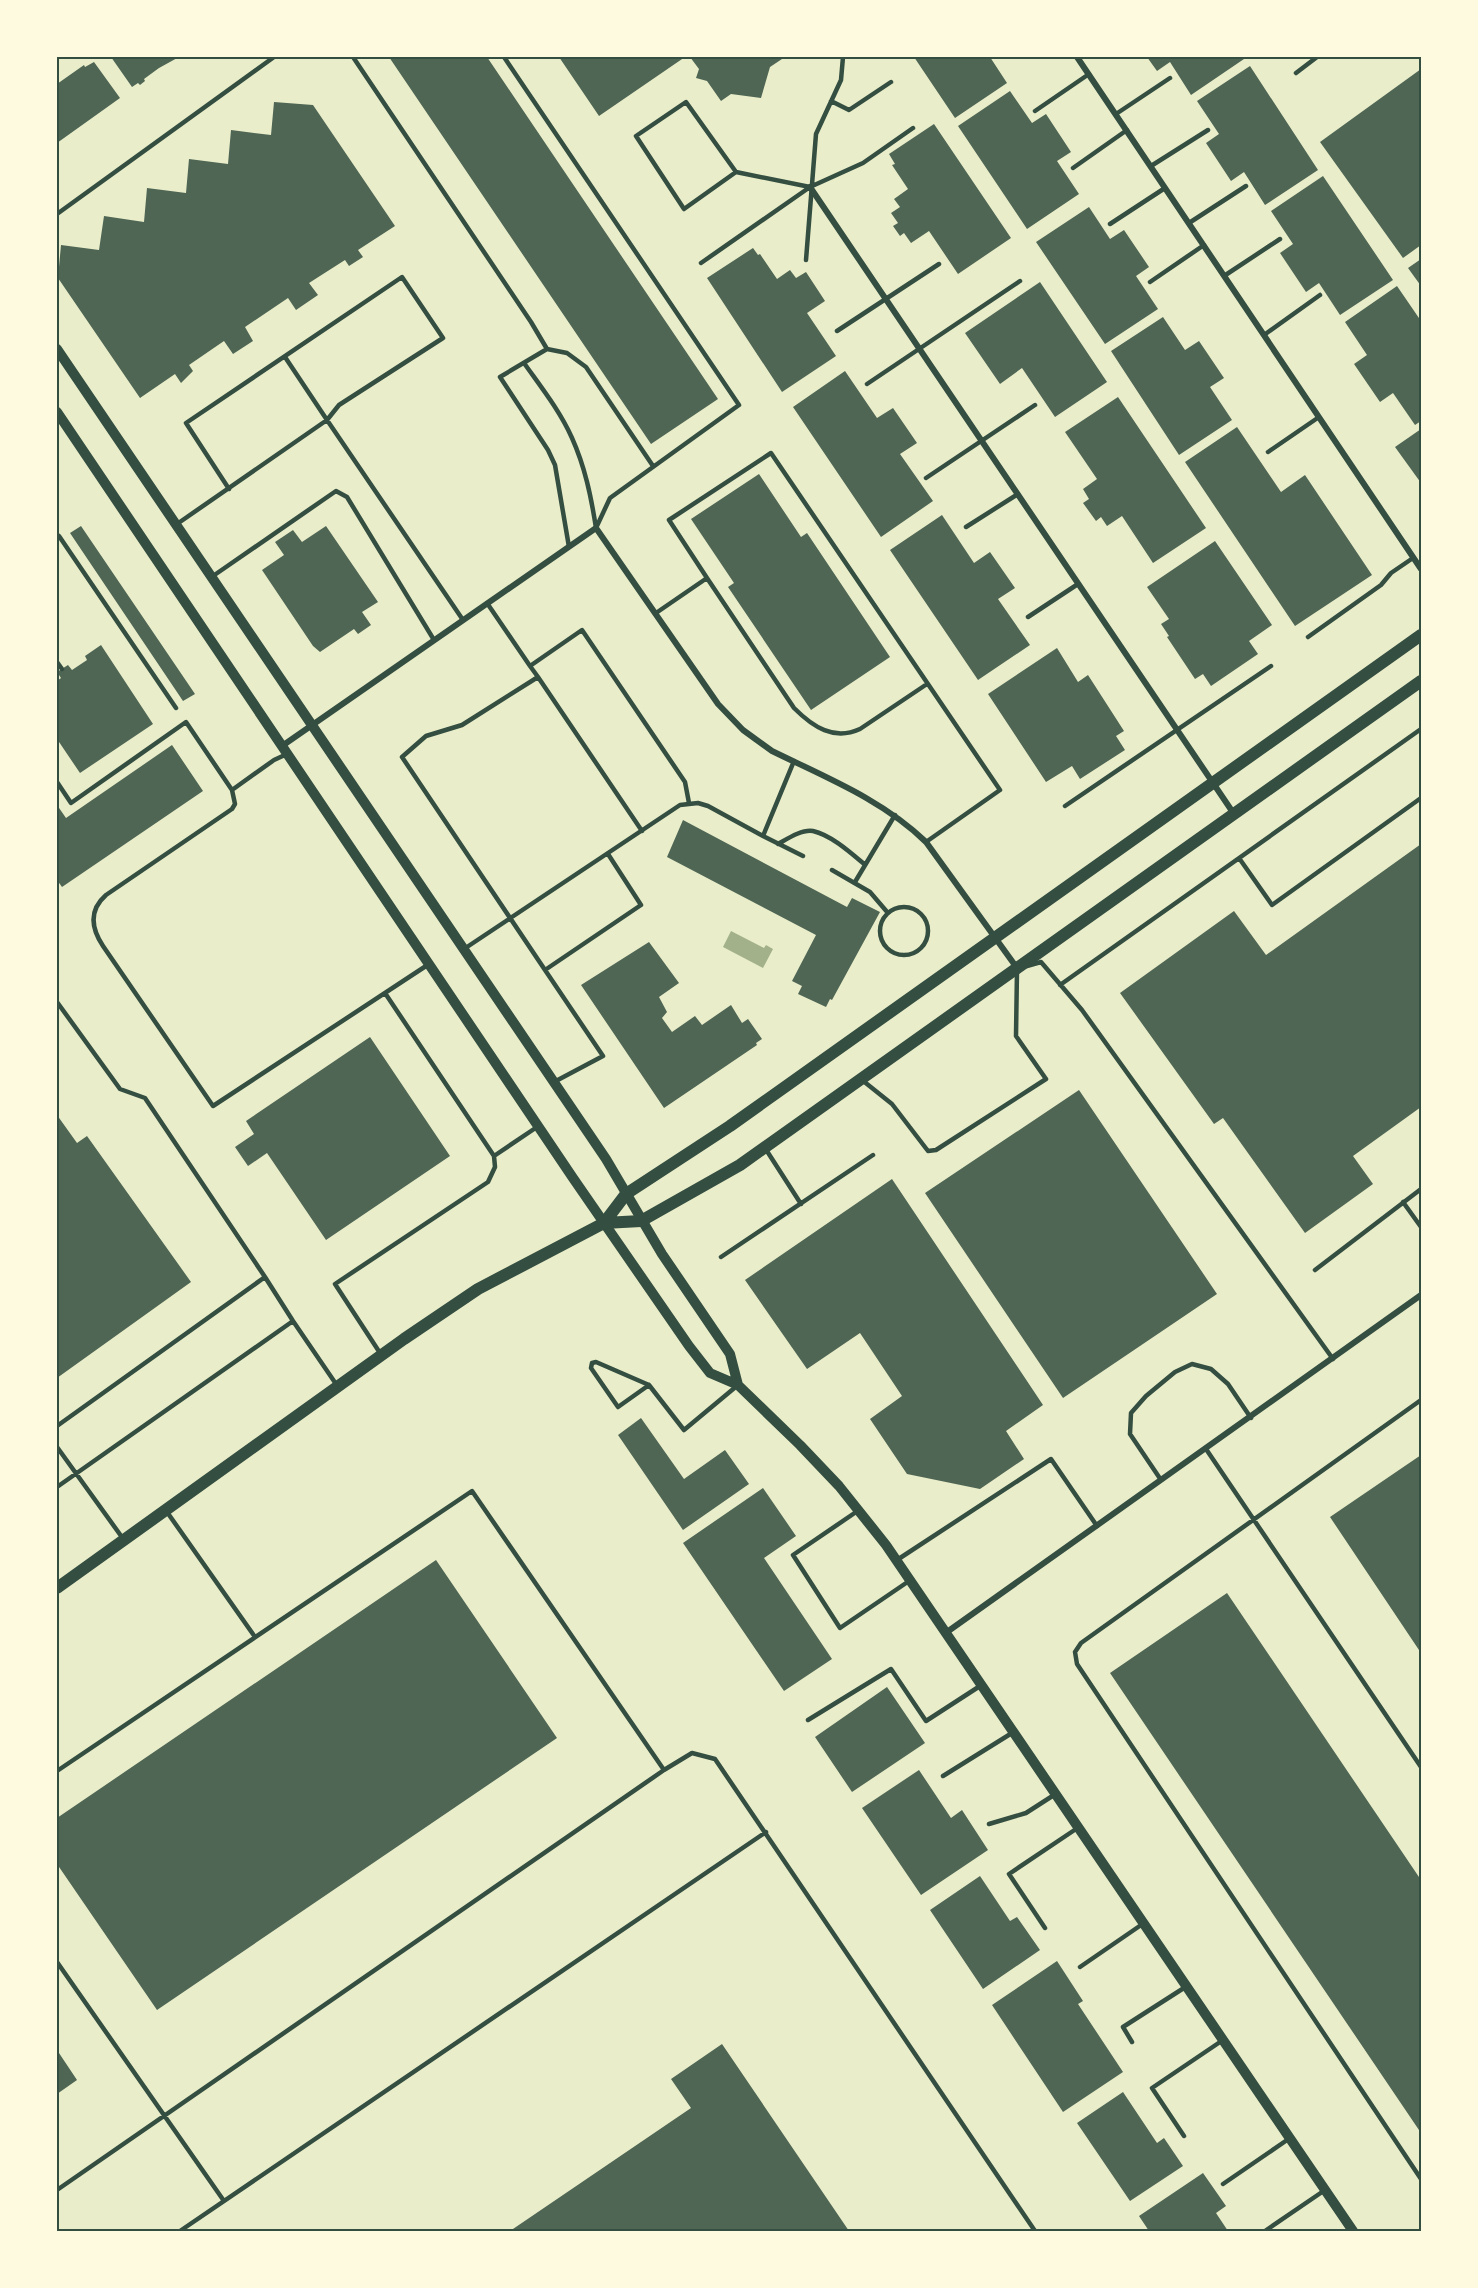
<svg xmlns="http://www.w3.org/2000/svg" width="1478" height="2288" font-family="Merriweather,serif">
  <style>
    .water { fill: #a3b18a }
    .building { fill: #4f6655 }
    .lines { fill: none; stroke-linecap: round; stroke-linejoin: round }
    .service { stroke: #344e41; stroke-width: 4.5 }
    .minor { stroke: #344e41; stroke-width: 6 }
    .tertiary { stroke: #344e41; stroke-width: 10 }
    .secondary { stroke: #344e41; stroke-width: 12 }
    .neatline { fill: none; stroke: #344e41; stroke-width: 2 }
  </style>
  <rect width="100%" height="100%" fill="#e9edc9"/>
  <path class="water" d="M731 931 764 948 766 945 773 949 763 968 723 947Z"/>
  <path class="building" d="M111 57H179L159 68 144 79 145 81 140 85 138 83 132 87Z
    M389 57H487L718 399 651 444Z
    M559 57H685L599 116Z
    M690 57H785L770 67 761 98 731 94 721 101 707 81 696 78 699 69Z
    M914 57H990L1007 83 955 118Z
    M1147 57H1243L1244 59 1191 95 1170 62 1157 71Z
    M94 62 120 98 57 143V84L84 65 85 67Z
    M1250 66 1318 170 1265 205 1244 172 1231 181 1206 143 1219 134 1197 101Z
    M1421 69V245L1403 258 1320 142Z
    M1010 91 1032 123 1046 114 1071 152 1057 161 1079 194 1027 229 958 126Z
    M274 102 313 105 395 226 358 250 363 257 349 266 345 260 309 283 318 295 296 310 288 298 245 327 253 341 233 354 224 341 189 365 193 371 181 383 175 374 140 398 58 278 61 245 99 250 104 216 144 222 147 188 186 193 189 159 228 164 231 130 271 135Z
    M934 124 1011 238 958 274 929 231 911 243 904 233 900 236 893 226 898 223 891 213 900 207 894 199 908 189 892 165 895 164 889 154Z
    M1323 176 1393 280 1340 315 1319 283 1306 292 1280 253 1293 244 1271 211Z
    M1089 207 1110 239 1124 230 1149 267 1136 276 1158 309 1105 344 1036 242Z
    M753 248 758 255 760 254 777 279 790 270 796 278 806 272 825 301 807 313 836 356 782 392 707 278Z
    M1421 259V286L1408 268Z
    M1040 282 1107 382 1055 417 1022 368 1000 384 965 333Z
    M1397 286 1421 321V421L1415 425 1393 393 1380 402 1354 364 1367 355 1345 322Z
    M1163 317 1185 350 1199 341 1224 378 1210 387 1232 420 1179 455 1111 351Z
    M845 371 877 418 893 408 917 443 900 454 933 501 881 537 793 407Z
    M1118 397 1206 528 1153 563 1122 516 1107 526 1101 517 1096 521 1083 503 1089 499 1083 489 1097 479 1065 432Z
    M1237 427 1281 492 1305 475 1372 575 1295 626 1185 462Z
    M1421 429V483L1395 447Z
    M759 474 801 537 807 533 890 657 811 710 728 587 734 583 691 519Z
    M942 515 974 563 990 552 1015 588 998 599 1030 645 978 680 890 550Z
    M81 526 195 694 183 701 70 533Z
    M326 526 378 602 362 612 371 625 358 634 354 629 320 652 313 646 262 570 284 555 275 542 293 530 302 542Z
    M1215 541 1272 625 1249 641 1258 654 1211 686 1203 674 1195 679 1167 637 1169 636 1161 624 1169 619 1147 587Z
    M101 645 153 724 80 773 57 739V681L61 678 57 672 68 665 72 670 87 660 85 656Z
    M1057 648 1078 682 1088 675 1124 731 1116 736 1125 750 1080 779 1072 766 1046 782 988 694Z
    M172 745 203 791 62 887 57 880V805L66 818Z
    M683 820 847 907 852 898 880 912 832 1000 830 999 826 1007 798 994 802 986 792 981 816 935 667 857Z
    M1421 844V1107L1353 1156 1373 1184 1305 1233 1223 1118 1214 1124 1120 993 1234 911 1266 955Z
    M649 942 679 983 659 997 667 1012 662 1018 672 1032 695 1016 702 1025 731 1005 742 1023 748 1019 762 1039 756 1043 757 1045 664 1108 581 985Z
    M370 1037 450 1156 326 1240 267 1153 248 1166 235 1147 254 1134 246 1121Z
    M1079 1090 1217 1294 1063 1398 925 1193Z
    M57 1115 77 1143 87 1136 191 1282 57 1378Z
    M892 1179 1043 1405 1006 1431 1024 1459 980 1489 907 1474 870 1419 902 1396 860 1333 807 1369 745 1280Z
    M641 1418 684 1479 725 1450 749 1484 683 1530 618 1435Z
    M1421 1455V1653L1330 1517Z
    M763 1488 796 1536 764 1558 832 1659 784 1691 683 1543Z
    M436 1560 557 1738 157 2010 57 1864V1818Z
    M1227 1593 1421 1880V2133L1110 1673Z
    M887 1687 925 1743 852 1792 815 1737Z
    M919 1770 951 1818 962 1810 988 1850 921 1895 862 1808Z
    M980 1876 1010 1921 1017 1917 1040 1950 983 1989 930 1910Z
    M1057 1961 1083 2001 1078 2004 1123 2072 1063 2112 992 2005Z
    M722 2044 849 2231H510L691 2108 671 2079Z
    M57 2050 77 2080 57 2094Z
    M1123 2092 1157 2143 1164 2138 1183 2166 1130 2201 1077 2123Z
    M1203 2173 1226 2206 1216 2213 1228 2231H1149L1139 2216Z"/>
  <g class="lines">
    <path class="service" d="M353 57 531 322 547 349 500 377 548 450 555 465 569 547
      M504 57 739 405 610 498 596 528
      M1296 73 1317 57
      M831 101 849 110 891 82
      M1035 111 1089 74
      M1116 114 1170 78
      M1151 166 1208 130
      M1073 168 1127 130
      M736 172 684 209 636 136 686 102 736 172 810 187
      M57 214 274 57
      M1189 223 1246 186
      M1110 224 1165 188
      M806 260 816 134 841 80 843 57
      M701 263 810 187 863 163 913 128
      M1224 276 1280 239
      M1150 282 1204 245
      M837 331 939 264
      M1264 335 1320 295
      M547 349 567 353 586 367 653 466
      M524 363C541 387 560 411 572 438 585 467 591 496 596 528
      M867 384 1020 281
      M1268 452 1319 417
      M926 478 1035 405
      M229 489 186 423 402 277 443 338 339 405 327 420 285 357
      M177 524 327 420 463 620
      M966 527 1018 494
      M57 538 59 536 176 708
      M213 576 336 491 347 497 434 640
      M707 578 794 708C813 727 834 741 860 729L927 684
      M487 603 530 666 582 630 685 782 689 803
      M656 613 707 578 669 520 771 453 1000 790 926 842
      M1028 617 1078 584
      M1308 637 1381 585 1391 573 1413 558
      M57 662 62 669
      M530 666 538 677 462 725 426 736 402 757 545 970 641 905 608 854
      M538 677 642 831
      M57 782 71 803 186 722 232 790 235 804 232 809 106 895C89 910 91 928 103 946L213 1106 429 964
      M232 790 274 760 287 754
      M1065 806 1271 666
      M763 836 803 856
      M778 844C787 839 802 829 813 831 831 835 851 853 864 864
      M1239 858 1272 905 1421 798
      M832 870 870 892 888 913
      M855 882 895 815
      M880 931a24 24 0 1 1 48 0a24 24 0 1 1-48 0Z
      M464 949 680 805 698 803 708 806 763 836 794 761
      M1027 966 1041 962 1082 1010 1333 1359
      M545 970 603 1056 554 1082
      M1060 985 1421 729
      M385 993 494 1156
      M57 1002 120 1089 145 1098 265 1277
      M862 1080 892 1104 928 1151 936 1150 1046 1079 1016 1036 1017 970
      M765 1148 801 1204
      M1403 1202 1421 1227
      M721 1257 873 1155
      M1315 1270 1421 1189
      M380 1353 335 1284 488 1182 495 1167 494 1156 537 1127
      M649 1385 618 1407 591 1368 592 1363 596 1362 649 1385 684 1430 738 1385
      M1421 1400 1081 1643 1075 1652 1077 1664 1421 2179
      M57 1426 265 1277 293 1321 336 1384
      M57 1447 124 1540
      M1206 1449 1421 1767
      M1161 1480 1130 1434 1131 1413 1146 1396 1175 1372 1192 1364 1211 1369 1228 1384 1251 1418
      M57 1487 293 1321
      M859 1510 793 1555 840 1628 909 1581
      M167 1512 255 1637
      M897 1560 1051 1459 1097 1526
      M808 1720 891 1669 926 1721 980 1686
      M57 1771 472 1491 664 1770
      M943 1776 1012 1733
      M989 1824 1026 1813 1054 1795
      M1045 1928 1009 1874 1079 1827
      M57 1962 224 2201
      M1080 1967 1144 1923
      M1132 2042 1123 2027 1187 1986
      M1184 2136 1152 2088 1223 2040
      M1223 2184 1290 2138
      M57 2190 664 1770 692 1753 715 1759 1035 2231
      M180 2231 766 1832
      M1265 2231 1325 2190"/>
    <path class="minor" d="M1077 57 1421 569
      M810 187 1234 814
      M282 746 596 528 718 704 743 730 772 751C825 777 883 800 926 842L1017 968
      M947 1632 1421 1295"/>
    <path class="tertiary" d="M57 349 606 1159 662 1254 730 1354 738 1385
      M57 412 573 1178 689 1346 710 1373 738 1385 800 1445 839 1486 886 1545 1353 2231"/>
    <path class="secondary" d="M604 1223 626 1194 730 1126 1421 635
      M57 1588 404 1339 478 1289 604 1223 641 1221 740 1165 1421 681"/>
  </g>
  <rect width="1478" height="2288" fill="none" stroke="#fefae0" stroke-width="117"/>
  <rect x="58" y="58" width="1362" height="2172" class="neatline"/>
</svg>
